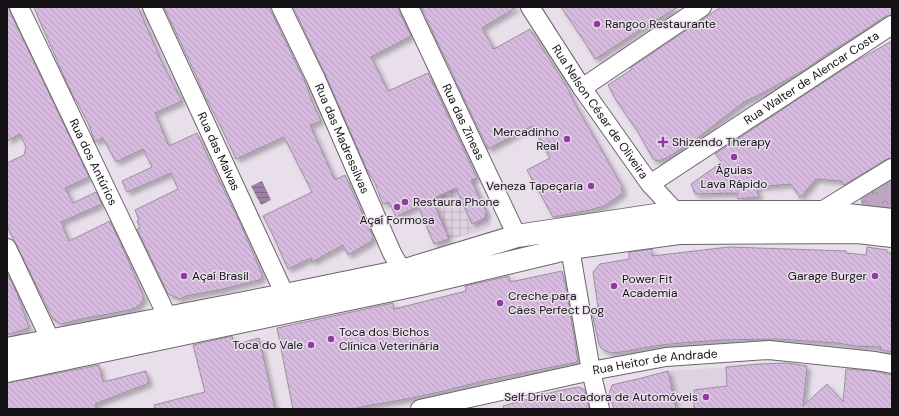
<svg xmlns="http://www.w3.org/2000/svg" width="899" height="416" font-family="'DM Sans',sans-serif">
  <style>
    .built { fill: #dfd0e2 }
    .industrial { fill: url(#industrial-grid) }
    .park { fill: url(#park-crowns) }
    .water { fill: url(#water-rules) }
    .building { fill: url(#building-back-hatch); stroke: #99909b; filter: url(#shadow) }
    .lines { fill: none; stroke-linecap: round; stroke-linejoin: round }
    .minor-casing { stroke: #6c646e; stroke-width: 20 }
    .major-casing { stroke: #6c646e; stroke-width: 24 }
    .minor { stroke: #fff; stroke-width: 18 }
    .major { stroke: #fff; stroke-width: 22 }
    .poi-dot { fill: #9139a5; stroke: #e8dfea; stroke-width: 1.5 }
    .labels { text-anchor: middle; dominant-baseline: central; stroke-width: 3; stroke-linejoin: round; paint-order: stroke }
    .poi-label { font-size: 12px; fill: #141115; stroke: #e8dfea; text-anchor: start }
    .street-label { font-size: 12px; fill: #141115; stroke: #e8dfea }
  </style>
  <defs>
    <pattern id="industrial-grid" width="8" height="8" patternUnits="userSpaceOnUse"><rect width="8" height="8" fill="#dfd0e2"/><path d="M0 4h8M4 0v8" fill="none" stroke="#beb2c1"/></pattern>
    <pattern id="park-crowns" width="20" height="18" patternUnits="userSpaceOnUse"><rect width="20" height="18" fill="#bca6c1"/><path d="M2 6a3 3 0 1 1 6 0M12 15a3 3 0 1 1 6 0" fill="none" stroke="#a18ea5"/></pattern>
    <pattern id="water-rules" width="6" height="5" patternUnits="userSpaceOnUse"><rect width="6" height="5" fill="#9d81a4"/><path d="M0 2.5h6" fill="none" stroke="#7f6884"/></pattern>
    <pattern id="building-back-hatch" width="6" height="6" patternUnits="userSpaceOnUse"><rect width="6" height="6" fill="#d8bae0"/><path d="M-1 5l2 2M0 0l6 6M5-1l2 2" fill="none" stroke="#b89fbf"/></pattern>
    <filter id="shadow"><feDropShadow dx="3.5" dy="3.5" stdDeviation="2" flood-color="#0004"/></filter>
  </defs>
  <rect width="100%" height="100%" fill="#e8dfea"/>
  <path class="built" d="M475 179 492 217 489 227 483 230 475 233 453 189Z
    M734 367 737 409H675L668 371Z"/>
  <path class="industrial" d="M453 189 475 233 449 239 432 199Z"/>
  <path class="park" d="M892 177V210L862 206 860 198Z"/>
  <path class="water" d="M262 181 271 200 261 205 251 186Z"/>
  <path class="building" d="M7 7H9L10 12 89 177 65 188 73 203 96 192 102 204 61 222 69 241 110 221 126 255 144 298 139 306 130 310 81 319 61 324 53 319 16 244 10 233 7 225V163L24 155 26 147 20 134 7 141Z
    M34 7H138L163 65 182 101 155 113 169 146 197 133 215 172 241 225 262 274V278L259 280 219 290 186 296 180 299 168 294 137 229 140 228 137 221 139 220 135 210 178 189 171 173 127 192 122 181 152 167 143 149 116 162 103 138 95 142 89 125 76 100H75L62 72 38 17Z
    M164 7H269L305 82 314 106 321 121 310 125 335 180 345 175 373 237 372 241 348 255 343 245 312 262 311 258 288 269 271 231 263 216 312 192 284 137 236 159 221 127 206 98 195 73Z
    M293 7H397L411 36 371 57 388 91 428 73 477 178 471 180 486 212 485 218 472 224 456 188 432 199 449 239 434 244 418 206 396 217 389 202 383 204 375 183 367 170 325 74Z
    M421 7H517L482 28 494 49 530 29 566 85 574 102 622 186V194L604 206 590 210 553 217 527 170 550 158 532 126 488 149 456 82 452 72 441 50Z
    M561 7H678L640 30 595 59 586 44Z
    M721 7H892V15L886 16 845 43 828 53 806 69 761 94 744 102 696 139 667 158 657 161 653 159 638 132 616 100 608 85 631 70 630 68Z
    M892 41V158L887 159 844 185 842 181 816 179 800 198 791 184 756 187 759 197 738 199 737 193 695 194 691 184 722 162 715 154 856 61Z
    M729 247 846 251V253L866 255 867 247 887 250V253H892V352L880 350 881 347 855 346 838 343 777 339 720 340 681 343 661 345 621 352 610 353 601 348 599 344 591 309 598 307 593 272 600 264 629 259V252L652 249V256Z
    M562 271 567 292 578 362 487 380 448 390 412 398 366 406H367L352 409H293L277 328 393 303 394 309 466 291 465 286 509 276 510 282Z
    M7 273 17 293 29 328 7 335Z
    M232 336 234 345 259 338 275 409H155L154 405 205 392 193 345Z
    M787 363 807 366 803 406 827 384 843 402 846 369 873 371 892 375V409H694V390L727 386 726 367 759 364Z
    M99 365 103 382 146 371 149 383 95 404 97 409H7V383Z
    M668 371 676 409H614L609 394 612 385 620 383 642 378Z
    M579 387 585 390 589 409H504L503 406 557 391Z"/>
  <g class="lines">
    <defs>
      <g id="minor">
        <path id="s1" d="M19 7 168 318"/>
        <path id="s2" d="M152 7 285 295"/>
        <path id="s3" d="M281 7 316 79 392 253 408 282"/>
        <path id="s4" d="M409 7 517 236"/>
        <path id="s5" d="M530 7 582 88 650 184 676 212 677 223"/>
        <path d="M582 88 702 7"/>
        <path id="s6" d="M650 184 892 25"/>
        <path d="M820 212 892 168"/>
        <path d="M7 248 51 341"/>
        <path d="M570 248 591 371 600 409"/>
        <path id="s7" d="M420 409 591 371 666 357 769 350 875 361 892 364"/>
      </g>
      <path id="major" d="M7 349 285 295 402 271 517 236 676 212H820L892 220
        M7 371 411 286 570 248 679 233 858 232 892 236"/>
    </defs>
    <use href="#minor" class="minor-casing"/>
    <use href="#major" class="major-casing"/>
    <use href="#minor" class="minor"/>
    <use href="#major" class="major"/>
  </g>
  <g class="poi-dot">
    <circle cx="597" cy="24" r="4"/>
    <circle cx="567" cy="139" r="4"/>
    <path d="M661 136h4v4h4v4h-4v4h-4v-4h-4v-4h4z"/>
    <circle cx="734" cy="157" r="4"/>
    <circle cx="591" cy="186" r="4"/>
    <circle cx="405" cy="202" r="4"/>
    <circle cx="397" cy="207" r="4"/>
    <circle cx="184" cy="276" r="4"/>
    <circle cx="875" cy="276" r="4"/>
    <circle cx="614" cy="286" r="4"/>
    <circle cx="500" cy="303" r="4"/>
    <circle cx="331" cy="339" r="4"/>
    <circle cx="311" cy="345" r="4"/>
    <circle cx="706" cy="397" r="4"/>
  </g>
  <g class="labels">
    <g class="poi-label">
      <text x="605" y="24">Rangoo Restaurante</text>
      <text x="559" y="132" text-anchor="end">Mercadinho<tspan x="559" dy="14">Real</tspan></text>
      <text x="672" y="142">Shizendo Therapy</text>
      <text x="734" y="170" text-anchor="middle">Águias<tspan x="734" dy="14">Lava Rápido</tspan></text>
      <text x="583" y="186" text-anchor="end">Veneza Tapeçaria</text>
      <text x="413" y="202">Restaura Phone</text>
      <text x="397" y="220" text-anchor="middle">Açaí Formosa</text>
      <text x="192" y="276">Açaí Brasil</text>
      <text x="867" y="276" text-anchor="end">Garage Burger</text>
      <text x="622" y="279">Power Fit<tspan x="622" dy="14">Academia</tspan></text>
      <text x="508" y="296">Creche para<tspan x="508" dy="14">Cães Perfect Dog</tspan></text>
      <text x="339" y="332">Toca dos Bichos<tspan x="339" dy="14">Clínica Veterinária</tspan></text>
      <text x="303" y="345" text-anchor="end">Toca do Vale</text>
      <text x="698" y="397" text-anchor="end">Self Drive Locadora de Automóveis</text>
    </g>
    <g class="street-label">
      <text stroke="none"><textPath href="#s6" startOffset="193">Rua Walter de Alencar Costa</textPath></text>
      <text stroke="none"><textPath href="#s5" startOffset="126">Rua Nelson César de Oliveira</textPath></text>
      <text stroke="none"><textPath href="#s4" startOffset="127">Rua das Zineas</textPath></text>
      <text stroke="none"><textPath href="#s3" startOffset="145">Rua das Madressilvas</textPath></text>
      <text stroke="none"><textPath href="#s2" startOffset="159">Rua das Malvas</textPath></text>
      <text stroke="none"><textPath href="#s1" startOffset="172">Rua dos Antúrios</textPath></text>
      <text stroke="none"><textPath href="#s7" startOffset="240">Rua Heitor de Andrade</textPath></text>
    </g>
  </g>
  <rect width="899" height="416" fill="none" stroke="#141115" stroke-width="16"/>
</svg>
